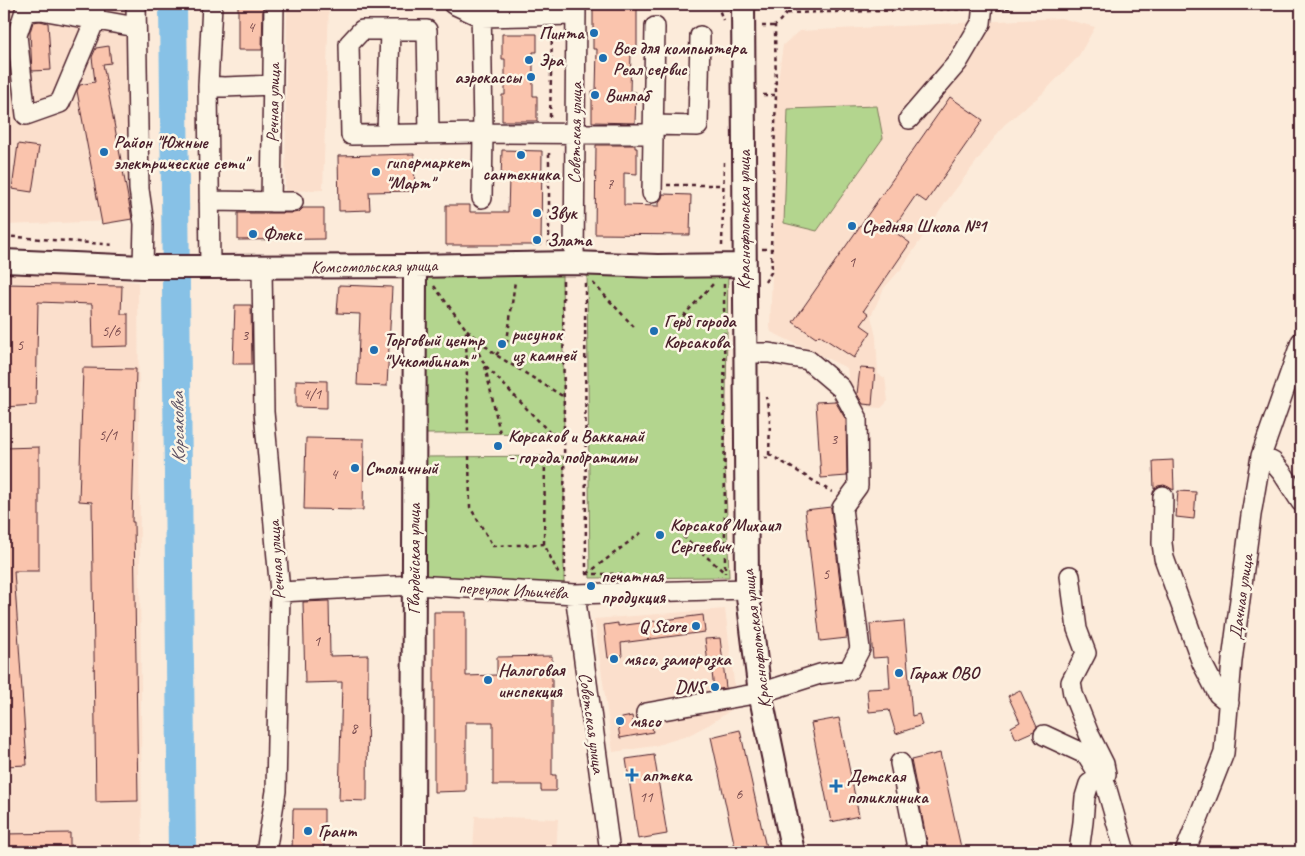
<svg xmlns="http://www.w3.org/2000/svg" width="1305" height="856" font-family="Caveat,sans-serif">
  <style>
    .built { fill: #fbdfcc }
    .green { fill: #b3d58e; stroke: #7e7a5c }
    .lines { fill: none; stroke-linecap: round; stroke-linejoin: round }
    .river { stroke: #87c1e6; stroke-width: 28 }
    .building { fill: #fac4ad; stroke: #4a1f2b }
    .minor-casing { stroke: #4a1f2b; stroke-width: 22 }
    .major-casing { stroke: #4a1f2b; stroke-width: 26 }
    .path { stroke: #4a1f2b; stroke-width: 2.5; stroke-dasharray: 4 4; stroke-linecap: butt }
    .minor { stroke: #fcf5e5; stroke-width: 19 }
    .major { stroke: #fcf5e5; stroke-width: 22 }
    .poi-dot { fill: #1f6fb2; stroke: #fcf5e5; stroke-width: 2 }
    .labels { text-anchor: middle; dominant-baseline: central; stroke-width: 5; stroke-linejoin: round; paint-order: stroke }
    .number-label { font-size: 15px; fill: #76484c }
    .poi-label { font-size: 18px; font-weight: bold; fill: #4a1f2b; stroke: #fcf5e5; text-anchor: start }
    .street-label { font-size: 18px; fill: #4a1f2b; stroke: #fcf5e5 }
    .water-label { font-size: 19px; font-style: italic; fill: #5c5063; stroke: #fcf5e5 }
  </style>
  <rect width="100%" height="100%" fill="#fcebda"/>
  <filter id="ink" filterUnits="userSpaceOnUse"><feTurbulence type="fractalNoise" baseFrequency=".02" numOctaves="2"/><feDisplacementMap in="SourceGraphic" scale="10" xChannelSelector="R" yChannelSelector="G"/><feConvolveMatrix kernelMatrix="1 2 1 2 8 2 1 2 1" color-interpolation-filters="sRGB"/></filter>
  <g filter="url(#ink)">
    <path class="built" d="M4 4H144L139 220 4 225Z
      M287 4H329L323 190 285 191Z
      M1061 18 1095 27 1078 57 1042 94 1004 125 946 202 901 269 884 288 871 316 876 337 878 374 885 378 888 401 881 408 852 406 847 368 771 332 770 327 773 249 776 95 783 45 799 31Z
      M4 266 138 282 142 852H4Z
      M725 609 737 706 710 724 687 736 654 746 613 752 594 619Z
      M475 816 558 819 556 852H473Z"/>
    <path class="green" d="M877 106 883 138 817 231 784 223 788 109Z
      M587 271H728L725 457 729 577 590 578Z
      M425 274 562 276 564 433 425 434Z
      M564 456V585L424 580V457Z"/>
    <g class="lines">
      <path class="river" d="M173 4 182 852"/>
    </g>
    <path class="building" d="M238 4H263L262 50H238Z
      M593 4H637V52H631L630 92H636L635 123 592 122V91L596 90 597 49H593Z
      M40 21 48 23 51 70 32 71 30 32 33 22Z
      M502 34H537V52H533V96H537V121H502V95H505V59H502Z
      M109 46 111 63 103 64 132 219 102 224 77 91 80 85 95 82 92 57 96 48Z
      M950 97 983 120 926 202 916 195 892 230 910 243 864 310 869 314 861 325 871 332 854 358 819 335 816 338 793 322Z
      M18 144 39 147 32 192 12 189Z
      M596 145H635V148H637V174L624 173V205L659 206V202L662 198 663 194 691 195 690 235 595 234Z
      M502 150 542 151 541 245H446V205H470V212H508L509 178H501Z
      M414 154 415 191 369 192 370 210 339 211 338 156Z
      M303 208H324V239L238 240V213H293L299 212Z
      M4 284 122 286 121 314H128V346L93 347 92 304 38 302 36 405 4 407Z
      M339 285 392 287 387 386 357 385 360 314 337 313Z
      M235 305H251L252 364H233Z
      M83 368 136 369 132 522H134L138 801 96 802 92 502 79 501Z
      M860 368 875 369 872 405 863 404 857 394Z
      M296 380 327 381V408L296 407Z
      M835 401 846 420 847 476 821 478 816 402Z
      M306 438 364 439 363 510 304 509Z
      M39 447V571H14L27 765 4 766V448Z
      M1173 460 1174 490 1164 485 1158 486 1154 489 1153 461Z
      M1178 491 1196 492 1194 519 1176 517Z
      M831 507V509L847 638 820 641 805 510Z
      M329 601 330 656 368 655 367 801 339 800 342 682 305 683 303 602Z
      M434 612H466V676L497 675V657L552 656V775H556V791H541V785H493V722H466V791L434 792Z
      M703 615 705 632 621 643 622 657 608 658 604 625 618 623V626Z
      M904 621 912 716 919 714 922 725 896 734 889 710 869 712 867 689 890 688 888 657 873 658 870 624Z
      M720 638 726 688 714 690 712 672H709L705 639Z
      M1020 690 1037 727 1034 731 1016 739 1011 727 1020 722 1008 696Z
      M632 716 633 722 638 721 643 724 651 723 653 732 620 738 617 719Z
      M839 718 859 816 831 822 811 723Z
      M740 730 767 852H736L711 737Z
      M940 753 962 852H929L911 760Z
      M654 755 667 834 638 839 626 759Z
      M293 809H324V852H292Z
      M70 833V852H4V834Z"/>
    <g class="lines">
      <defs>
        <path id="minor" d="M94 4 95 20 60 103 26 115 17 35 25 11 41 10 136 27
          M136 4 139 189 144 224 143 267
          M453 4 481 17 576 15
          M481 4 483 133 482 198
          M208 86 212 4
          M909 119 958 62 981 23 983 4
          M653 125 698 126 700 36
          M387 134 390 30
          M429 134 427 30H362L349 44 351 135 483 133 653 134
          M652 193 655 27
          M209 201 293 202
          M271 202 274 4
          M574 263 576 4
          M210 267 208 86 224 87 273 85
          M262 267 264 412 280 592 276 791 266 852
          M1261 456 1273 462 1283 474 1301 502
          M1163 496 1162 543 1164 558 1202 663 1218 694 1229 703
          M1070 576 1077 629 1086 653 1071 682 1073 694 1089 734 1104 764 1106 774 1103 781
          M280 592 414 585 575 594 747 589
          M575 594 610 852
          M646 713 760 693 820 674 849 670 860 649 842 508 858 486 857 417 841 388 808 360 769 353H745
          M1044 735 1087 755 1106 786 1125 852
          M900 763 918 852
          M1081 852 1080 844 1083 822 1085 797 1089 784 1101 776
          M1185 852 1224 753 1232 661 1251 515 1261 456 1301 342"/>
        <path id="major" d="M743 4 747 589 760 693 793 852
          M4 261 143 267H210L415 266 574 263 657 266 744 265
          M413 852 415 266"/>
      </defs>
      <use href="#minor" class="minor-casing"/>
      <use href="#major" class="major-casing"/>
      <path class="path" d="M717 4 723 20
        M998 9 1010 8V4
        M787 13 965 9
        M762 26H775
        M763 95H776
        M550 117 552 33
        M667 185H723
        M4 236 115 245
        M549 245V150
        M722 246 724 162
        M762 249H773
        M563 281 565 578
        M765 282 772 271 771 249 776 95 775 26 787 13 786 4
        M585 283 586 574
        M593 283 636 329
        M724 284 725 573
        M434 286 466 329 468 433
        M672 328 713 284
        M496 355 507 342 515 281
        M485 366 500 433
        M550 433 485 365 466 329 496 355 564 397
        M769 454 832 492
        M469 456 470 507 493 546 544 544 560 577
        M764 458H769L770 418 766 397
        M677 531 724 572
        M544 544 545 456
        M586 574H624
        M587 574 642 532"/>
      <use href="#minor" class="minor"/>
      <use href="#major" class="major"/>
    </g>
  </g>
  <g class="poi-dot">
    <circle cx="594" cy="33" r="5"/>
    <circle cx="603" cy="58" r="5"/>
    <circle cx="529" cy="60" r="5"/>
    <circle cx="531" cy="77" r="5"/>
    <circle cx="595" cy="95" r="5"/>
    <circle cx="104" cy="152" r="5"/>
    <circle cx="521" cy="155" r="5"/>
    <circle cx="376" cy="172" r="5"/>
    <circle cx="537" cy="213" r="5"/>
    <circle cx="852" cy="226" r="5"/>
    <circle cx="253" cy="234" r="5"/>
    <circle cx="537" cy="240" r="5"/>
    <circle cx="654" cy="331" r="5"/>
    <circle cx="502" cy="344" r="5"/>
    <circle cx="374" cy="350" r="5"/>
    <circle cx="498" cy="446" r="5"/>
    <circle cx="355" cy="468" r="5"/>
    <circle cx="660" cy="535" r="5"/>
    <circle cx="591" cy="586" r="5"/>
    <circle cx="696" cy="626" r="5"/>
    <circle cx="614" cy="659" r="5"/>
    <circle cx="899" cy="673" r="5"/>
    <circle cx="488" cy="680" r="5"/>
    <circle cx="715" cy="687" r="5"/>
    <circle cx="620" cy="721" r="5"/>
    <path d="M629.5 767.5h5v5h5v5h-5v5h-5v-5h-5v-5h5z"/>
    <path d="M833.5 778.5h5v5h5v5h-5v5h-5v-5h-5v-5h5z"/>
    <circle cx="308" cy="831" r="5"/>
  </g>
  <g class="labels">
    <g class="number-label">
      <text x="251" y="27">4</text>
      <text x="610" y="184">7</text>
      <text x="852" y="262">1</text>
      <text x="111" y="331">5/6</text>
      <text x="245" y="335">3</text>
      <text x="20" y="345">5</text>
      <text x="312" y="394">4/1</text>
      <text x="108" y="435">5/1</text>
      <text x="834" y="439">3</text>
      <text x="334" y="474">4</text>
      <text x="826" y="574">5</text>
      <text x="317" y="641">1</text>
      <text x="354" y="728">8</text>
      <text x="739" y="794">6</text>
      <text x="646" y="797">11</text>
    </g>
    <g class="poi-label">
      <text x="584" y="33" text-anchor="end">Пинта</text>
      <text x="613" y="48">Все для компьютера<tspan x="613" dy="21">Реал сервис</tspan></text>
      <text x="539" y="60">Эра</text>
      <text x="521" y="77" text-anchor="end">аэрокассы</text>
      <text x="605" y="95">Винлаб</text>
      <text x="114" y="142">Район "Южные<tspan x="114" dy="21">электрические сети"</tspan></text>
      <text x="386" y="162">гипермаркет<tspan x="386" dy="21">"Март"</tspan></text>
      <text x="521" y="174" text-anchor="middle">сантехника</text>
      <text x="547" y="213">Звук</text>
      <text x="862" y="226">Средняя Школа №1</text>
      <text x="263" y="234">Флекс</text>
      <text x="547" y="240">Злата</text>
      <text x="664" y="321">Герб города<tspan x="664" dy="21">Корсакова</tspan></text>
      <text x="512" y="334">рисунок<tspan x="512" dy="21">из камней</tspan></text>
      <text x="384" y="340">Торговый центр<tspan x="384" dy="21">"Учкомбинат"</tspan></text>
      <text x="508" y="436">Корсаков и Вакканай<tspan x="508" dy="21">- города побратимы</tspan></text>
      <text x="365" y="468">Столичный</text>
      <text x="670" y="525">Корсаков Михаил<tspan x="670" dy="21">Сергеевич</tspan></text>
      <text x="601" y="576">печатная<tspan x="601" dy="21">продукция</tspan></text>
      <text x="686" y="626" text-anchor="end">Q Store</text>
      <text x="624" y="659">мясо, заморозка</text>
      <text x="498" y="670">Налоговая<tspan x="498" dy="21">инспекция</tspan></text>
      <text x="909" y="673">Гараж ОВО</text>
      <text x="705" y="687" text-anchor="end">DNS</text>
      <text x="630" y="721">мясо</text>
      <text x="642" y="775">аптека</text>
      <text x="847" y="776">Детская<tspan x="847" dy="21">поликлиника</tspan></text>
      <text x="318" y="831">Грант</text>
    </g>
    <g class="street-label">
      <text transform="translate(273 103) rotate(-89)">Речная улица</text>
      <text transform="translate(575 133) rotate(-89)">Советская улица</text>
      <text transform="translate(744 220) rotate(-90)">Краснофлотская улица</text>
      <text transform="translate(374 266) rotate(-1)">Комсомольская улица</text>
      <text transform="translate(414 559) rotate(-90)">Гвардейская улица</text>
      <text transform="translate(276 560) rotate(-94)">Речная улица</text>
      <text transform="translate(513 590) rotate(3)">переулок Ильичёва</text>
      <text transform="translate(1241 597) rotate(-82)">Дачная улица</text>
      <text transform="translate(756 639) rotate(-97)">Краснофлотская улица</text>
      <text transform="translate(592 723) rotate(82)">Советская улица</text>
    </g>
    <g class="water-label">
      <text transform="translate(178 428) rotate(-91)">Корсаковка</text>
    </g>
  </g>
  <rect width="1305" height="856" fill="none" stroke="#fcf5e5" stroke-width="20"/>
  <rect x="10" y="10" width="1285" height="836" fill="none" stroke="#4a1f2b" stroke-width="2" filter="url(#ink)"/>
</svg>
